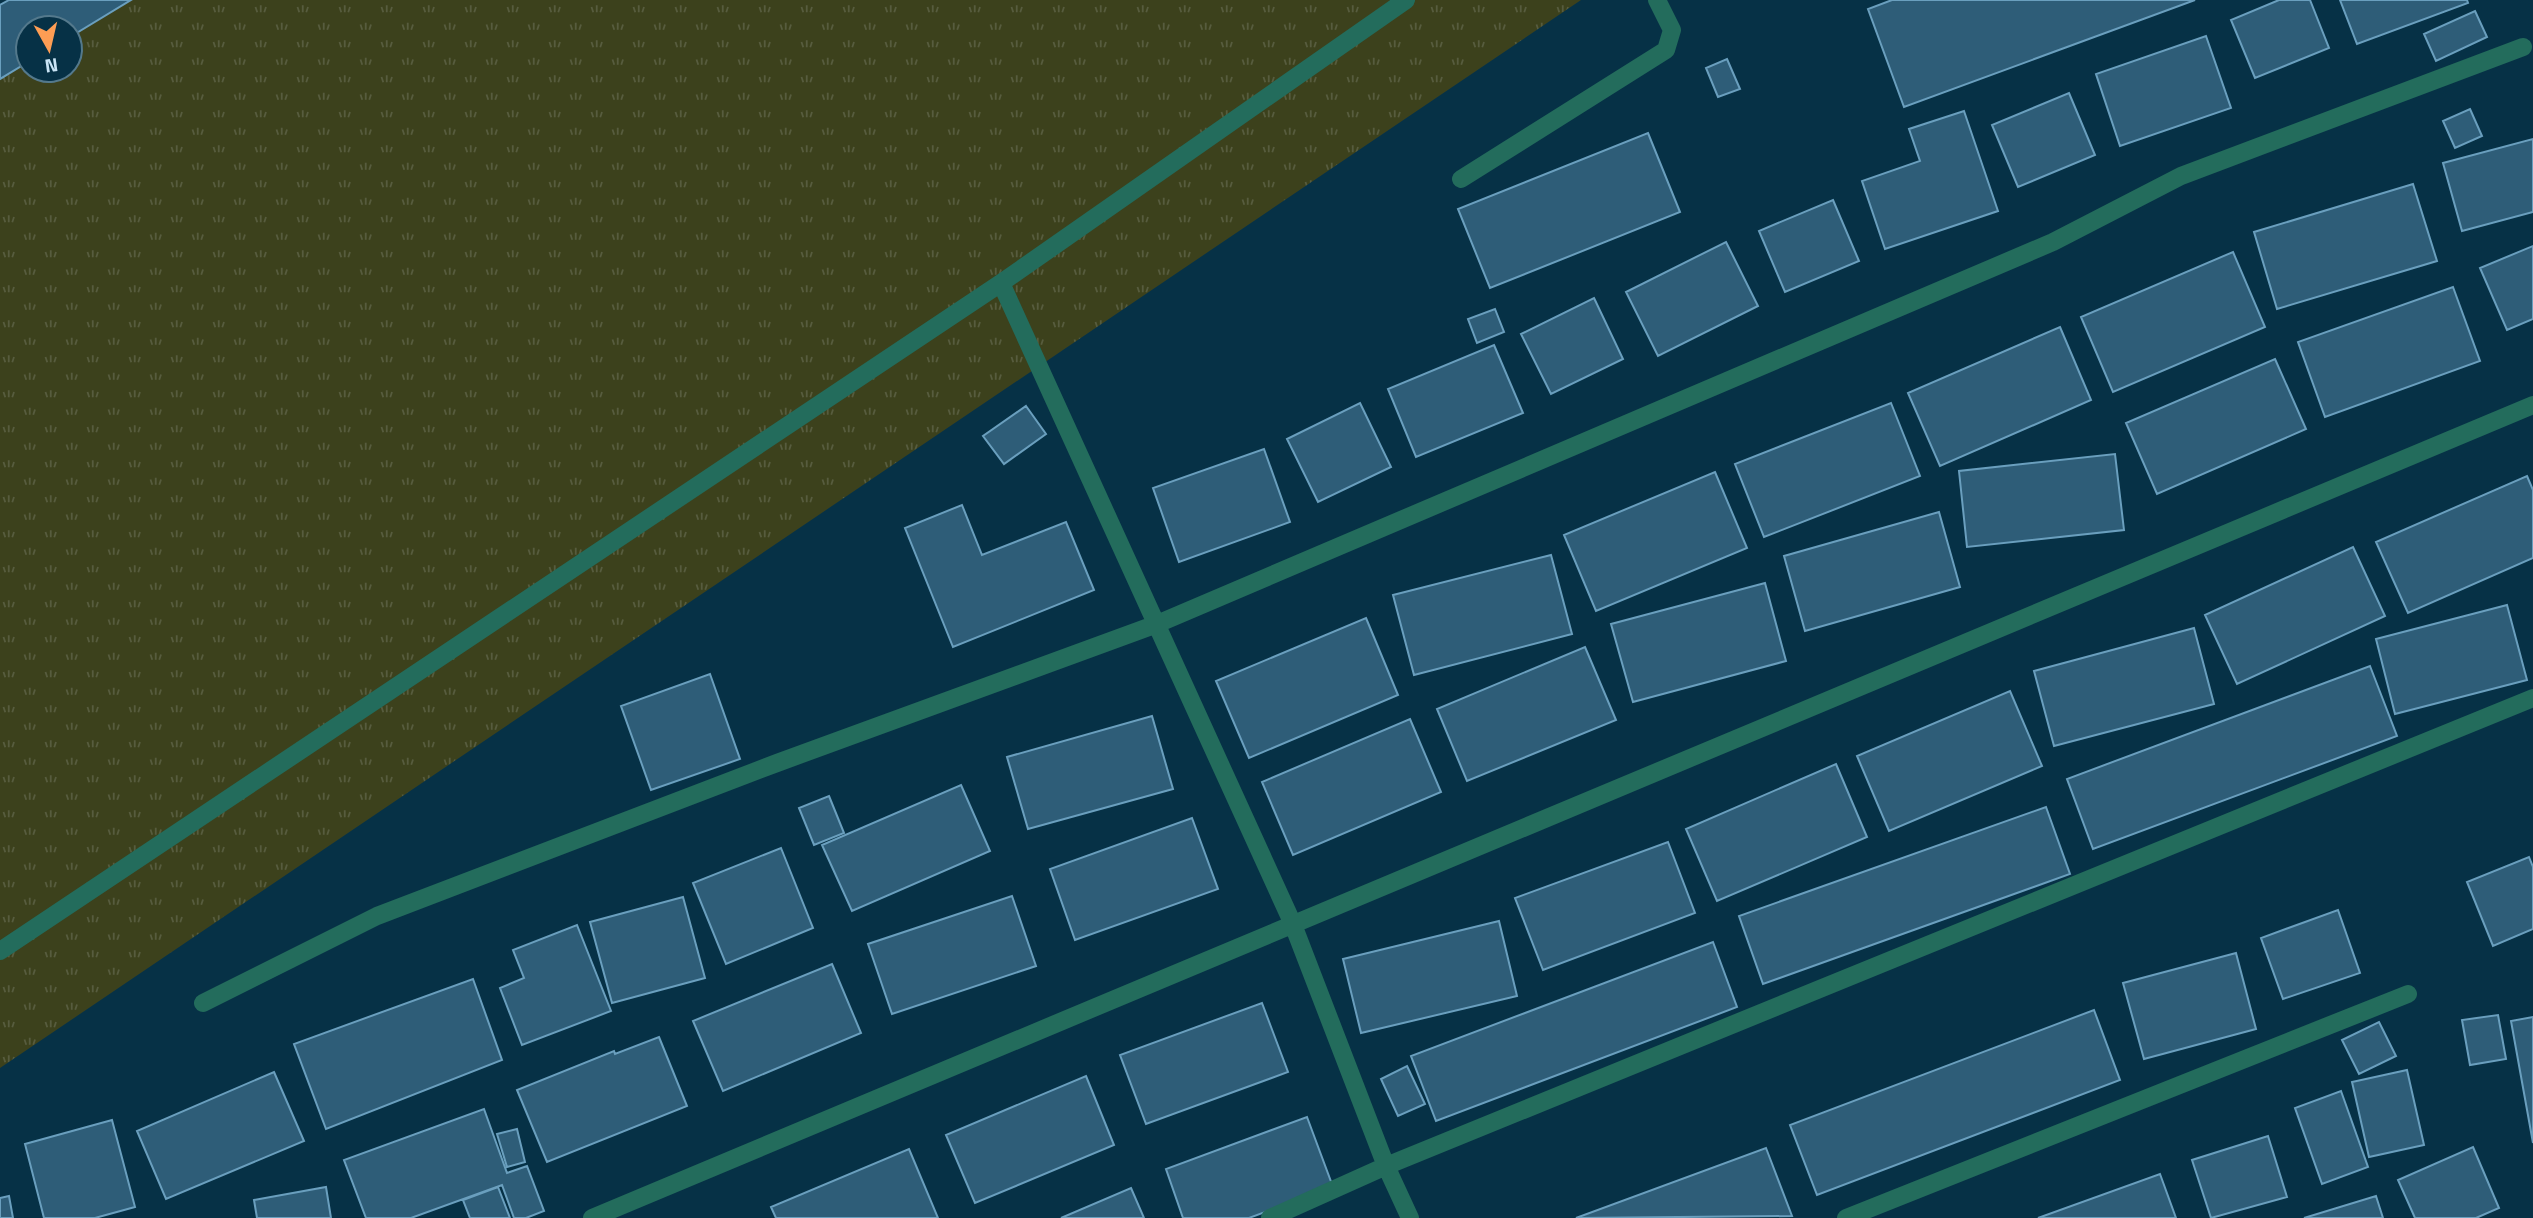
<svg xmlns="http://www.w3.org/2000/svg" width="2533" height="1218" font-family="'Titillium Web',sans-serif">
  <style>
    .grass { fill: url(#grass-tufts) }
    .building { fill: #2e5d78; stroke: #6a9fbe; stroke-width: 2 }
    .lines { fill: none; stroke-linecap: round; stroke-linejoin: round }
    .minor { stroke: #236c5c; stroke-width: 18 }
  </style>
  <defs>
    <pattern id="grass-tufts" width="24" height="20" patternUnits="userSpaceOnUse" patternTransform="scale(1.75)"><rect width="24" height="20" fill="#3c411c"/><path d="M3 7l-1-3M5 7V3M7 7l1-3M15 17l-1-3M17 17v-4M19 17l1-3" fill="none" stroke="#575c3e"/></pattern>
  </defs>
  <rect width="100%" height="100%" fill="#063146"/>
  <path class="grass" d="M86 0H1581L0 1068V56L28 38V70H70V28Z"/>
  <path class="building" d="M9 0H131L70 37V28H28V62L0 79V5Z
    M1892 0H2195L1904 107 1868 9Z
    M2279 0H2310L2329 48 2255 78 2231 20Z
    M2340 0H2467L2468 3 2357 44Z
    M2475 11 2487 37 2436 61 2424 34Z
    M2206 36 2231 108 2120 146 2096 74Z
    M1727 59 1740 89 1718 97 1706 68Z
    M2069 93 2095 155 2018 187 1992 125Z
    M2470 109 2482 136 2455 148 2443 121Z
    M1964 111 1998 211 1885 249 1862 181 1920 161 1909 129Z
    M1648 133 1680 212 1490 288 1458 209Z
    M2533 139V212L2462 231 2443 163Z
    M2413 184 2437 261 2277 309 2254 232Z
    M1833 200 1859 261 1785 292 1759 231Z
    M1726 242 1758 306 1658 356 1626 292Z
    M2533 246V319L2507 330 2480 268Z
    M2233 252 2265 327 2113 392 2081 317Z
    M2453 287 2480 361 2325 417 2298 342Z
    M1594 298 1623 359 1551 394 1521 334Z
    M1495 309 1504 332 1477 343 1468 319Z
    M2060 327 2091 400 1940 466 1908 393Z
    M1494 345 1523 413 1416 457 1388 389Z
    M2275 359 2306 429 2157 494 2126 423Z
    M1360 403 1391 467 1318 502 1287 439Z
    M1891 403 1920 476 1764 537 1735 464Z
    M1026 406 1046 434 1004 464 983 436Z
    M1264 449 1290 522 1179 562 1153 488Z
    M2115 454 2124 530 1967 547 1959 471Z
    M1715 472 1747 548 1596 611 1564 535Z
    M2527 476 2533 490V558L2408 613 2376 542Z
    M962 505 982 555 1066 522 1094 590 953 647 905 528Z
    M1939 512 1960 587 1805 631 1784 556Z
    M2353 547 2385 616 2237 684 2205 615Z
    M1551 555 1572 634 1414 675 1393 595Z
    M1765 583 1786 661 1633 702 1611 624Z
    M2507 605 2527 680 2395 714 2376 639Z
    M1366 618 1398 695 1249 758 1216 681Z
    M2194 628 2214 704 2054 746 2034 671Z
    M1585 647 1616 720 1467 781 1437 709Z
    M2370 666 2397 736 2093 849 2067 779Z
    M710 674 740 759 651 790 621 706Z
    M2010 691 2042 766 1889 831 1857 756Z
    M1152 716 1173 789 1028 829 1007 757Z
    M1410 719 1441 792 1293 855 1262 782Z
    M1836 764 1867 837 1717 901 1686 829Z
    M961 785 990 851 852 911 822 845Z
    M829 796 844 833 814 845 799 808Z
    M2046 807 2070 874 1763 984 1739 916Z
    M1192 818 1218 889 1075 940 1050 869Z
    M1668 842 1695 913 1543 970 1515 898Z
    M781 848 813 928 726 964 693 883Z
    M2529 857 2533 867V929L2493 946 2467 882Z
    M1012 896 1036 966 892 1014 868 944Z
    M683 897 705 978 612 1003 590 922Z
    M2338 910 2360 973 2283 999 2261 938Z
    M1499 921 1517 996 1361 1033 1343 959Z
    M577 925 611 1011 522 1045 500 988 524 978 513 950Z
    M1713 942 1737 1007 1436 1121 1411 1056Z
    M2236 953 2256 1029 2144 1059 2123 983Z
    M832 964 861 1033 723 1091 693 1021Z
    M473 979 502 1060 326 1129 294 1044Z
    M1262 1003 1288 1072 1146 1124 1120 1055Z
    M2094 1010 2120 1080 1817 1195 1790 1125Z
    M2498 1015 2506 1059 2470 1065 2462 1020Z
    M2533 1017V1143L2511 1021Z
    M2379 1022 2396 1056 2359 1074 2342 1040Z
    M659 1037 687 1106 547 1162 517 1090 614 1051 615 1054Z
    M1407 1066 1425 1104 1398 1116 1381 1079Z
    M2407 1070 2424 1145 2369 1157 2352 1082Z
    M274 1072 304 1141 166 1199 137 1131Z
    M1086 1076 1114 1145 975 1203 946 1135Z
    M2341 1091 2368 1167 2322 1184 2295 1108Z
    M484 1109 507 1173 527 1166 544 1211 526 1218H514L502 1185 411 1218H366L344 1160Z
    M1307 1117 1333 1187 1249 1218H1183L1166 1169Z
    M112 1120 135 1207 95 1218H44L25 1144Z
    M517 1129 525 1162 507 1167 497 1134Z
    M2268 1136 2287 1197 2211 1218 2192 1160Z
    M2473 1147 2499 1208 2476 1218H2415L2398 1180Z
    M1766 1148 1792 1216 1576 1218Z
    M909 1149 938 1218H776L771 1207Z
    M2160 1174 2176 1218H2038Z
    M326 1187 331 1218H257L254 1200Z
    M498 1187 510 1218H470L463 1200Z
    M1131 1188 1144 1218H1061Z
    M9 1196 13 1218H0V1198Z
    M2376 1196 2383 1218H2304Z"/>
  <g class="lines">
    <path class="minor" d="M1461 179 1666 50 1672 30 1657 0
      M1001 283 1292 922 1386 1166 1410 1218
      M0 951 1001 283 1406 0
      M203 1003 377 916 777 763 1157 624 2053 242 2181 176 2523 47
      M592 1218 2533 405
      M1270 1218 1386 1166 2533 698
      M1846 1218 2408 994"/>
  </g>
  <g transform="translate(49 49) rotate(172)"><circle r="33" fill="#063146" stroke="#54798c" stroke-width="2"/>
  <path d="M0-5L12 26L0 18L-12 26Z" fill="#fd9d54"/>
  <text y="-10" font-size="19" font-weight="bold" text-anchor="middle" fill="#c9e4f5">N</text>
  </g>
</svg>
